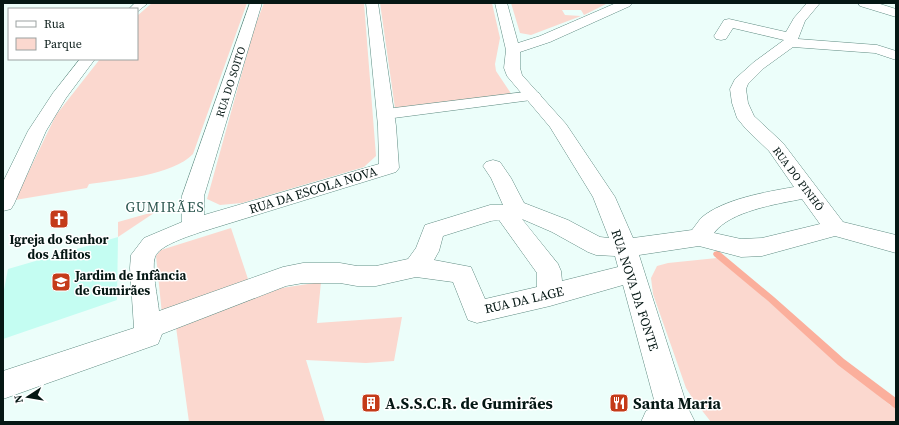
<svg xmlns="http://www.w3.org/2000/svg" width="899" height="425" font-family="'Source Serif 4',serif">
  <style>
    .built { fill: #c4fdf2 }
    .green { fill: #fbd8cf }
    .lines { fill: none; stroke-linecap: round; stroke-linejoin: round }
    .stream { fill: #fbaf9c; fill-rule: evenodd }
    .pedestrian-casing { stroke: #608c83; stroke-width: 1 }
    .minor-casing { stroke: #608c83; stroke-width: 1 }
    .tertiary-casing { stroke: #608c83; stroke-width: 1 }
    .pedestrian { fill: #fff; fill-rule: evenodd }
    .minor { fill: #fff; fill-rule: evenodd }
    .tertiary { fill: #fff; fill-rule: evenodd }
    .labels { text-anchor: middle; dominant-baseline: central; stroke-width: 3; stroke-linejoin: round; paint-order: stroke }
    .far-street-label { font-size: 11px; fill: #051714; stroke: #fff }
    .street-label { font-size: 13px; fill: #051714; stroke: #fff }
    .poi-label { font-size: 13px; font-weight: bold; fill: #051714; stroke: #fff }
    .neighbourhood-label { font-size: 14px; letter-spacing: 1px; fill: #29544d; stroke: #fff }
    .near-poi-label { font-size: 16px; font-weight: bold; fill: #051714; stroke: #fff; text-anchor: start }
  </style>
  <rect width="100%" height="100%" fill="#ecfefa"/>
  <path class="built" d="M118 237 117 300 3 339V295L8 269Z"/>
  <path class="green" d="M152 3H247L193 154C173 175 117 180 89 184L87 188 15 200 56 115 100 59H137V16Z
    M264 3H364L376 156 364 167 242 203 220 205 207 199 209 192 254 29Z
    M380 3H492L500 38 495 64 496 71 512 95 395 108Z
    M511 3H608L584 15 581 10H562L565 15 581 16 531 35 520 33Z
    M157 211 118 237V222Z
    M231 228 249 282 162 314 156 256 161 250Z
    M717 258C776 306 831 357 890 405L896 408V422H711L693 399 686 388 653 294 651 278 657 266 668 263Z
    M321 282 317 323 402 317 394 361 366 363 306 360 325 422H189L176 327 275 289Z"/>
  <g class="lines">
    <path class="stream" d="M717 251 720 252 774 297 844 359 896 398V409L893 407 838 365 768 301 714 256 713 254 714 252Z"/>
    <defs>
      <path id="pedestrian" d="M533 91 539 93 541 96 539 99 386 119 380 118 378 114 380 110 386 109Z"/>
      <path id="minor" d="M250 3H262L204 196V215L379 164 378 126 366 3H378L396 126 399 168 396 172 201 232C190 236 159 245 155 257 151 268 158 299 159 311L283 267 303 263H340L357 266H376L408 259 416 248 425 225 490 205H503L491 178 483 166 486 162 493 160 500 162 511 178 524 203 568 220 600 237 609 238 593 197 550 127 507 76 504 68 506 50 495 3H507L518 43 540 36 616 3H632L630 6 550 42 520 52V68L522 75 566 124 615 197 633 238 692 230C695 226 698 222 701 218 723 199 766 192 794 187L769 151 746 129 737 118 732 103 730 89 735 79 754 62 784 40 733 28 726 39 721 40 716 39 714 36 724 20 729 19 786 32 794 18 807 3H820L805 21 798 39 877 45 896 51V60L875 53 793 47 764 68 748 84 746 89 748 103 754 116 783 143 843 222 896 235V253L835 236 762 256 741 257 699 246 639 255 687 406 695 422H641L646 411 656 407 623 285 550 306 477 323 468 320 453 282 416 277 376 286H357L340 283H303L286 286 162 334 158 344 3 399V371L134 328 130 268 131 255 144 238 182 222V196ZM802 199 820 224 762 238 741 239 714 233C730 211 777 204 802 199ZM522 219 552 232 588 252 596 255 615 256 618 267 562 281 561 271 558 264ZM499 220 537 273V287L485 299 471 267 434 260 439 251 443 236 491 221Z
        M858 3H877L896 9V17L860 6Z"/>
      <path id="tertiary" d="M135 3H148L137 12V9H129Z
        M80 59H95L66 98 46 131 14 204 11 209 3 211V182L28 131 53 93Z"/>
    </defs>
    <use href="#pedestrian" class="pedestrian-casing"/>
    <use href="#minor" class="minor-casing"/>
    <use href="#tertiary" class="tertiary-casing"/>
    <use href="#pedestrian" class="pedestrian"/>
    <use href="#minor" class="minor"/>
    <use href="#tertiary" class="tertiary"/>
  </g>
  <defs>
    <symbol id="church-square" viewBox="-11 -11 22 22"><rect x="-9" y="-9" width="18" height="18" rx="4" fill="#c43b19" stroke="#fff"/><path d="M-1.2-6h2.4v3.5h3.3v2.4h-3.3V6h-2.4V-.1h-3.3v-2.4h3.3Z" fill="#fff"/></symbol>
    <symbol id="school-square" viewBox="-11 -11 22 22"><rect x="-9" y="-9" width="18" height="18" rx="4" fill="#c43b19" stroke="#fff"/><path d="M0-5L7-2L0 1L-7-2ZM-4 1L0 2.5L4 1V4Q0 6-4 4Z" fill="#fff"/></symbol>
    <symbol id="building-square" viewBox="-11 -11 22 22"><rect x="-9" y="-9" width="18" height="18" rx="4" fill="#c43b19" stroke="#fff"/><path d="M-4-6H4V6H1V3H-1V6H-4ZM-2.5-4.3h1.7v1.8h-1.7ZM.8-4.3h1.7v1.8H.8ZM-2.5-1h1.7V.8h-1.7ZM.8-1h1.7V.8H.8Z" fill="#fff"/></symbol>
    <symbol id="restaurant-square" viewBox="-11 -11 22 22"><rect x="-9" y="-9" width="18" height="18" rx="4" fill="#c43b19" stroke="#fff"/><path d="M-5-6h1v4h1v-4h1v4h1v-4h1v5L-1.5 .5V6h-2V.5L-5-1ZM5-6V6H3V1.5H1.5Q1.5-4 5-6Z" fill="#fff"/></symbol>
  </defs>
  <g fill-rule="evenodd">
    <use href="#church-square" x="48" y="208" width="22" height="22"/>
    <use href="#school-square" x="50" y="271" width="22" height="22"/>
    <use href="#building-square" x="360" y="392" width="22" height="22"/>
    <use href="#restaurant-square" x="608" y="392" width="22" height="22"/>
  </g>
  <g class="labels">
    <g class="far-street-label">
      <text transform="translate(231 82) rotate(-72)">RUA DO SOITO</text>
      <text transform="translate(798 179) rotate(53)">RUA DO PINHÔ</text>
    </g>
    <g class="street-label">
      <text transform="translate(313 190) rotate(-17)">RUA DA ESCOLA NOVA</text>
      <text transform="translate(635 290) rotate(72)">RUA NOVA DA FONTE</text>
      <text transform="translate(524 300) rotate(-13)">RUA DA LAGE</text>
    </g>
    <g class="poi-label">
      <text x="59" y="239">Igreja do Senhor<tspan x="59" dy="15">dos Aflitos</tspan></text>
      <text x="75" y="275" text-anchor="start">Jardim de Infância<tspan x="75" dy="15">de Gumirães</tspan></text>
    </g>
    <g class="neighbourhood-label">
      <text x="165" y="207">GUMIRÃES</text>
    </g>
    <g class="near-poi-label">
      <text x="385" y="403">A.S.S.C.R. de Gumirães</text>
      <text x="633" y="403">Santa Maria</text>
    </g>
  </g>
  <rect width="899" height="425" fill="none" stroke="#051714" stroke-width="8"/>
  <rect x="8" y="8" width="130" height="52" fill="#ffffff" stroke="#9ba2a1"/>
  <rect x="16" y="21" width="20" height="6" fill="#ffffff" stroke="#9ba2a1"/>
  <text x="44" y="28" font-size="12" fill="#051714">Rua</text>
  <rect x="16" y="38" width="20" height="12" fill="#fbd8cf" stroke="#9ba2a1"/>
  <text x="44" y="48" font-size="12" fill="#051714">Parque</text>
  <g transform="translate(28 397) rotate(258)" stroke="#ffffff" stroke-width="3" paint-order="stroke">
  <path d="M0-3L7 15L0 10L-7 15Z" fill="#051714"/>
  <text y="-6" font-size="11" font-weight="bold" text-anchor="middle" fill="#051714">N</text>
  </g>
</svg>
